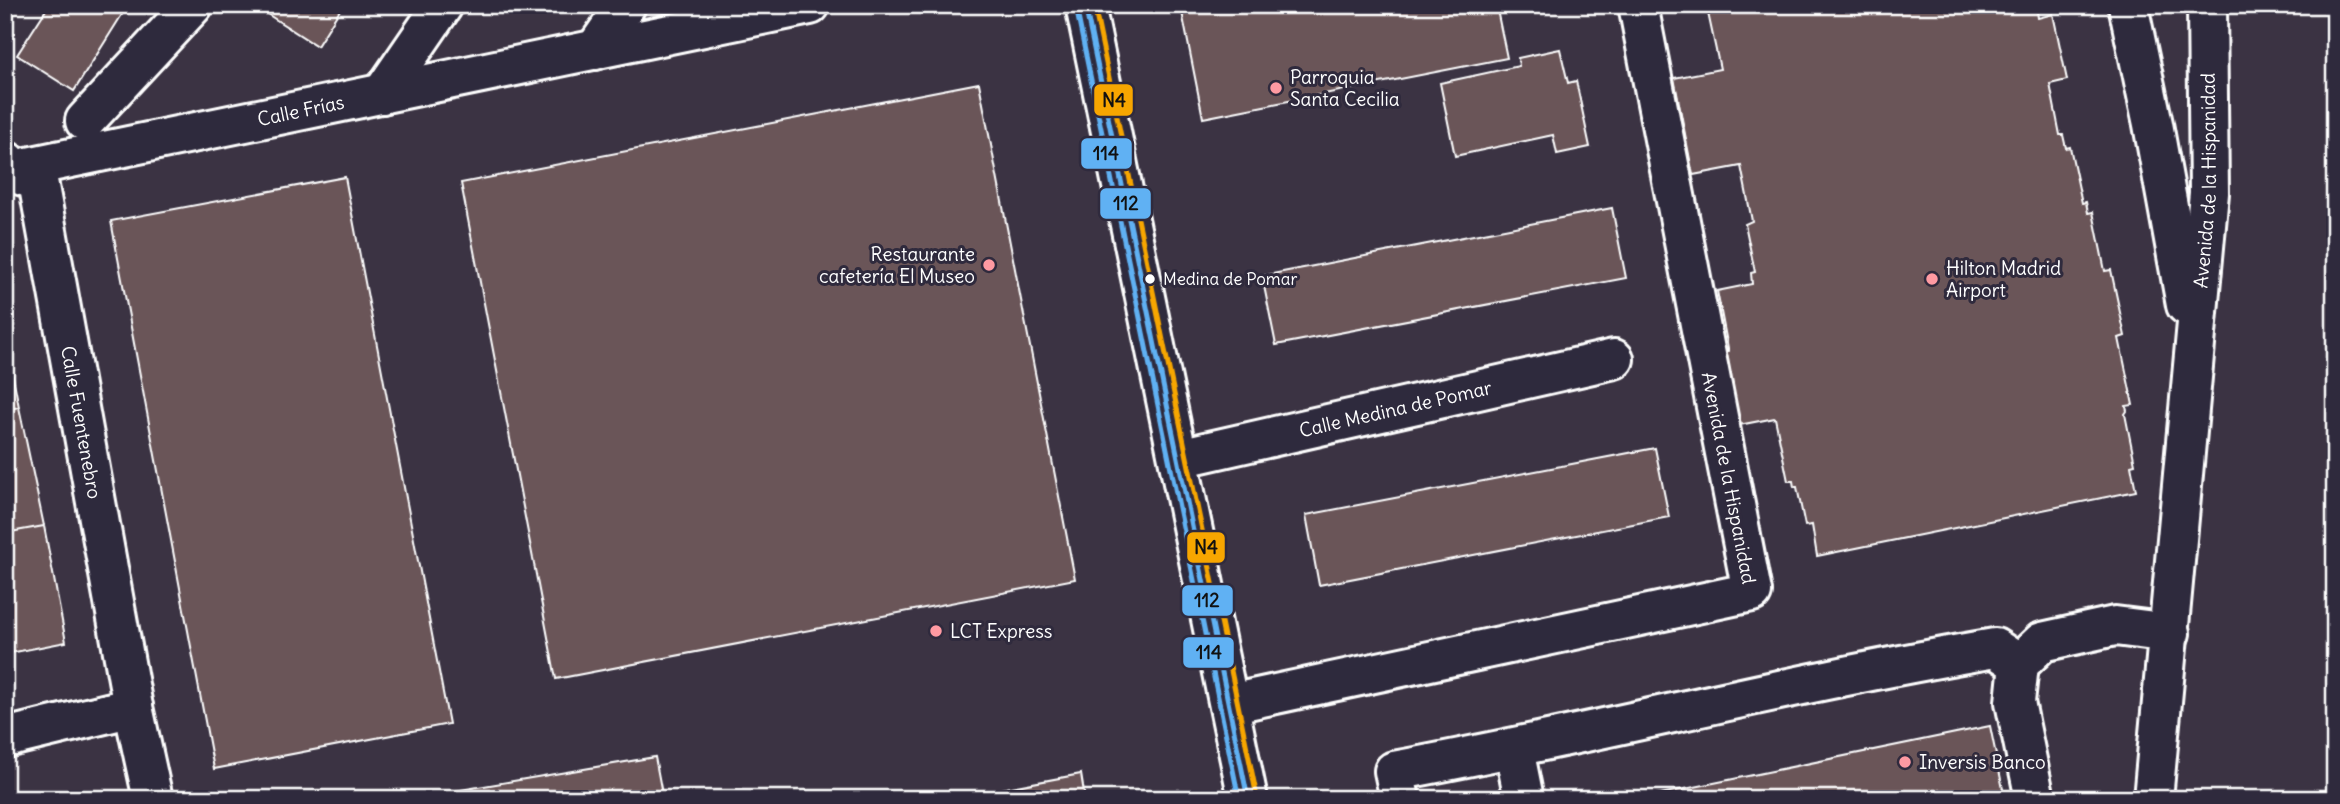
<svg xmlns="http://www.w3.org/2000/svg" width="2340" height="804" font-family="Delius,sans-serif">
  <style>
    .building { fill: #6a5559; stroke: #fff; stroke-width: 2 }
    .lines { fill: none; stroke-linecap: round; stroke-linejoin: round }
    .pedestrian-casing { stroke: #fff; stroke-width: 44 }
    .minor-casing { stroke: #fff; stroke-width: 44 }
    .tertiary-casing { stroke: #fff; stroke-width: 44 }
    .pedestrian { stroke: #2f2a3d; stroke-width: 38 }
    .minor { stroke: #2f2a3d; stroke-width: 38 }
    .tertiary { stroke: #2f2a3d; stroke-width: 38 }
    .bus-1-casing { stroke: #2f2a3d; stroke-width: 10 }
    .bus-2-casing { stroke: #2f2a3d; stroke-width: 10 }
    .bus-3-casing { stroke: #2f2a3d; stroke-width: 10 }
    .bus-1 { stroke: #60b1f3; stroke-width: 5 }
    .bus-2 { stroke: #60b1f3; stroke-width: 5 }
    .bus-3 { stroke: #f7a600; stroke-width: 5 }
    .poi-dot { fill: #ff9aa2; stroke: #2f2a3d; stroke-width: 2.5 }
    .bus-dot { fill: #fff; stroke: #2f2a3d; stroke-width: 2.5 }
    .labels { text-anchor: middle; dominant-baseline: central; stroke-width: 6; stroke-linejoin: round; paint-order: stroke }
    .bus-label { font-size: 17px; fill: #fff; stroke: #2f2a3d; text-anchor: start }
    .poi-label { font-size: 19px; fill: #fff; stroke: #2f2a3d; text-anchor: start }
    .street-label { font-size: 19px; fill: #fff; stroke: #2f2a3d }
    .line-badge { stroke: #2f2a3d; stroke-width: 2.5 }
    .pale-badge-label { font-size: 19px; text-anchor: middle; font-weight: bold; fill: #111 }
  </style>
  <rect width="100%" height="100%" fill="#3b3343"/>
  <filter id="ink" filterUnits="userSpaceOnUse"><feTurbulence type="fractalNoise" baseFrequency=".0143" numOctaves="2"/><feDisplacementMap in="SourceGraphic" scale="14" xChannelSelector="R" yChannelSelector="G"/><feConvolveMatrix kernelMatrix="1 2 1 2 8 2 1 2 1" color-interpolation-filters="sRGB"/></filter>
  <g filter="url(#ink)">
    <path class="building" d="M49 5H128L74 91 17 55Z
      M264 5H343L317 46 261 10Z
      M1188 5H1496L1507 58 1203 118 1181 7Z
      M1699 5H2036L2038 18 2053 14 2067 80 2050 84 2060 135H2063L2066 148 2070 147 2082 203 2086 202 2088 213 2093 212 2105 271 2111 270 2125 336 2119 338 2133 405 2126 406 2127 411 2125 414 2135 464 2131 465 2136 491 1817 556 1812 525 1805 526 1797 487H1794L1793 481H1788L1775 418 1739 425 1725 353 1728 351V348L1717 291 1752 284 1751 273 1755 272 1745 224 1752 221 1741 166 1693 175 1674 78 1720 69 1708 13 1701 12Z
      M1560 49 1568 83 1576 81 1590 147 1557 154 1553 135 1455 156 1440 83 1519 66 1518 58Z
      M979 83 1075 579 556 679 461 183Z
      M345 177 449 724 214 769 111 221Z
      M1612 208 1626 278 1276 345 1262 276Z
      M5 336 19 407 5 410Z
      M19 407 44 526 5 533V410Z
      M1655 448 1669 517 1319 585 1306 515Z
      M44 526 66 642 5 654V533Z
      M1990 726 2005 799H1636Z
      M655 757 663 799H407Z
      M1081 774 1085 799H947Z"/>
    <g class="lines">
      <defs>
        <path id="pedestrian" d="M595 50 626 5
          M382 94 443 5
          M85 121 193 5"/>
        <g id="minor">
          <path d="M2128 5 2153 124 2186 305"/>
          <path id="s1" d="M6 161 8 171 38 181 133 707 153 799"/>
          <path id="s2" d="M8 171 810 5"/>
          <path id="s3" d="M1179 458 1614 359"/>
          <path d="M1229 704 1752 592 1638 5"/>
          <path d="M5 738 133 707"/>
          <path d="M1514 749 1524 799"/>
          <path d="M1400 799 1394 771C1595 734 1793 682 1995 648L2019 664"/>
          <path d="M2035 799 2015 702 2019 664 2042 642 2115 626 2170 633"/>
          <path id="s4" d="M2153 799 2209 193 2207 5"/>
        </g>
        <path id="tertiary" d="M1085 5 1248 799"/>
      </defs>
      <use href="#pedestrian" class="pedestrian-casing"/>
      <use href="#minor" class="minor-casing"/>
      <use href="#tertiary" class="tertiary-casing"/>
      <use href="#pedestrian" class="pedestrian"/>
      <use href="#minor" class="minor"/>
      <use href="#tertiary" class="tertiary"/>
      <defs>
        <path id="bus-1" d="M1085 5 1248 799"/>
        <path id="bus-2" d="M1076 7 1239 799"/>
        <path id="bus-3" d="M1094 5 1257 797"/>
      </defs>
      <use href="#bus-1" class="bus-1-casing"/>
      <use href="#bus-2" class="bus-2-casing"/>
      <use href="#bus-3" class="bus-3-casing"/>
      <use href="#bus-1" class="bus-1"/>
      <use href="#bus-2" class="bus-2"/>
      <use href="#bus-3" class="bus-3"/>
    </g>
  </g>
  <g class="poi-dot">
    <circle cx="1276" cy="88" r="7"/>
    <circle cx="989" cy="265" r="7"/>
    <circle cx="1932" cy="279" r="7"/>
    <circle cx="936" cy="631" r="7"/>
    <circle cx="1905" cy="762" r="7"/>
  </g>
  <circle class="bus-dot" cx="1150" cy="279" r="6"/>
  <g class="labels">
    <g class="bus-label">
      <text x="1163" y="279">Medina de Pomar</text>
    </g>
    <g class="poi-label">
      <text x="1290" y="77">Parroquia<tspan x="1290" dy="22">Santa Cecilia</tspan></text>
      <text x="975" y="254" text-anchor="end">Restaurante<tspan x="975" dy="22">cafetería El Museo</tspan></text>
      <text x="1946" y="268">Hilton Madrid<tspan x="1946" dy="22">Airport</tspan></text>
      <text x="950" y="631">LCT Express</text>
      <text x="1919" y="762">Inversis Banco</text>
    </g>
    <g class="street-label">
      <text stroke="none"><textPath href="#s2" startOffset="299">Calle Frías</textPath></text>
      <text stroke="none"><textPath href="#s4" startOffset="621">Avenida de la Hispanidad</textPath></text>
      <text stroke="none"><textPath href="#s3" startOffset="222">Calle Medina de Pomar</textPath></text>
      <text stroke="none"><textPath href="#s1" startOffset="287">Calle Fuentenebro</textPath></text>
      <text transform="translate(1729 478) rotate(79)">Avenida de la Hispanidad</text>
    </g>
  </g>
  <g class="line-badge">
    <rect x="1093" y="83" width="41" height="34" rx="7" fill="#f7a600"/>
    <rect x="1080" y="137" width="53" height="33" rx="7" fill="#60b1f3"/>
    <rect x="1099" y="187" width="53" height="33" rx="7" fill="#60b1f3"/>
    <rect x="1186" y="531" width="40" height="33" rx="7" fill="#f7a600"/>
    <rect x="1181" y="584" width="53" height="33" rx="7" fill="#60b1f3"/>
    <rect x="1182" y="636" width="53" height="33" rx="7" fill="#60b1f3"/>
  </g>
  <g class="pale-badge-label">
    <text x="1114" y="107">N4</text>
    <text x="1106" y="160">114</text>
    <text x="1126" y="210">112</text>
    <text x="1206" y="554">N4</text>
    <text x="1207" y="607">112</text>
    <text x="1209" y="659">114</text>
  </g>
  <rect width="2340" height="804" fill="none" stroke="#2f2a3d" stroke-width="28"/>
  <rect x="14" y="14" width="2312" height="776" fill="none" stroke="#fff" stroke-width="2.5" filter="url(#ink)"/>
</svg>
